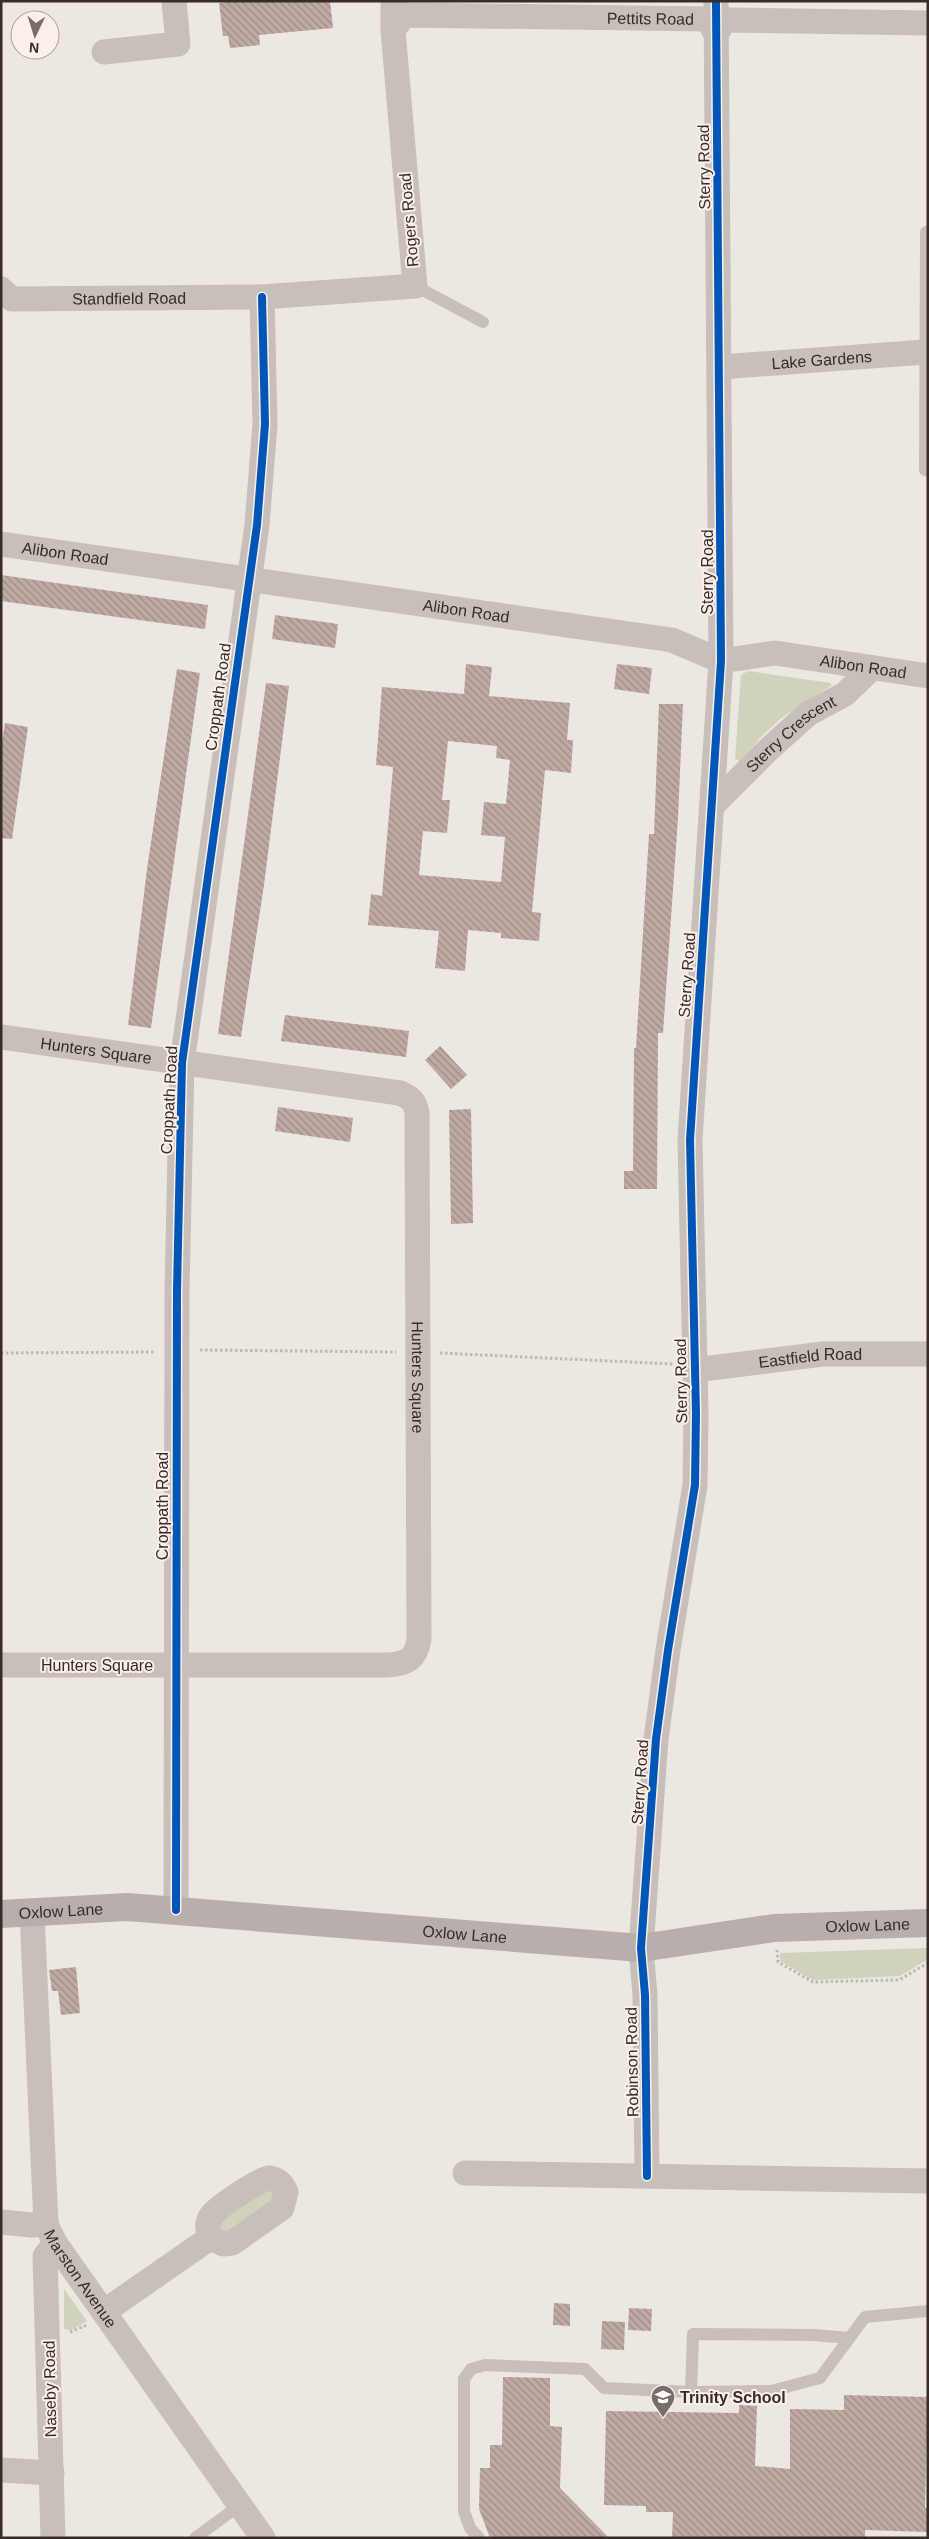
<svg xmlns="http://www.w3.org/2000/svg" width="929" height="2539" font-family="Helvetica,sans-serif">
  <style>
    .green { fill: #d0d2bb }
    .building { fill: url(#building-back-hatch); fill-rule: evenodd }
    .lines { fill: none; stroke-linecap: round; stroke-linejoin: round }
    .path { stroke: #bfb7b2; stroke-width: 3; stroke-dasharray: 2.5 2.5; stroke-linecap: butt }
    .lane { stroke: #c6bfba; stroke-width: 12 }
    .street { stroke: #c6bfba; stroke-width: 25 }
    .secondary { stroke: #b7afab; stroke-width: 28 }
    .cycleway-casing { stroke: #faf0e9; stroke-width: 11 }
    .cycleway { stroke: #0057b8; stroke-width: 8 }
    .labels { text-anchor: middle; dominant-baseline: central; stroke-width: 4; stroke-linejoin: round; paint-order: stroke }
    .street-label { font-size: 16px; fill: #372c28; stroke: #faf0e9 }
    .poi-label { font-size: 16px; font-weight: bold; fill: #372c28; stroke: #faf0e9; text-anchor: start }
  </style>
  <defs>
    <pattern id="building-back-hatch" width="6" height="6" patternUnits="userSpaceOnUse" patternTransform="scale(1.25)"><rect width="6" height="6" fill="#c0a9a3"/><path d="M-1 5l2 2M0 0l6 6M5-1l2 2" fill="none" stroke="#9d8a85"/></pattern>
  </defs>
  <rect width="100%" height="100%" fill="#ede7e1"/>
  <path class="green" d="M748 671 830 683 832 685 780 719 760 738 741 762 735 759 741 675Z
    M928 1948V1959L900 1976 813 1980 780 1961V1953Z
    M268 2186 278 2198 230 2234H221L217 2223Z
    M64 2289 87 2321 72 2330 64 2329Z"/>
  <path class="building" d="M233 1H330L333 28 259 35 260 45 230 48 228 36H223L219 3Z
    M1 575 208 605 205 629 1 601Z
    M275 615 338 624 335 648 272 639Z
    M466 664 492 667 489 696 570 703 567 740H573L571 773 545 770 532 912 541 913 539 941 501 938V933L468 930 465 971 435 968 439 931 368 925 371 894 382 896 393 767 376 765 382 687 464 694ZM448 741 497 746 496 758 510 760 506 804 484 802 481 835 505 837 501 882 419 875 423 831 447 833 450 800H442Z
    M617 664 652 668 649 694 614 689Z
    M177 669 200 673 151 1028 128 1025 147 869Z
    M266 683 289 686 264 885 241 1037 218 1034Z
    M659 704H683L678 818 663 1033H658L657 1189H624V1171H633L634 1048H636L649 834H654Z
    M5 723 28 727 12 839 1 838V748Z
    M285 1015 409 1031 406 1057 281 1041Z
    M440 1046 467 1075 451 1089 425 1060Z
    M278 1107 353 1118 350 1142 275 1131Z
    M471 1109 473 1223 451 1224 449 1110Z
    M76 1967 80 2013 61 2015 58 1991H52L49 1970Z
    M554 2303 570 2304V2326L553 2325Z
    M629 2308 652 2309 651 2331 628 2330Z
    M602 2321 625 2322 624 2350 601 2349Z
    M503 2377 550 2378V2426L562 2427 560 2488 609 2538H490L479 2509 480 2468H490V2445H502Z
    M844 2395 928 2397 925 2508H928V2532L865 2530V2538H672L673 2512H646V2506L604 2505 606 2411 739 2413V2405L757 2406 755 2466 790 2469V2409L844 2410Z"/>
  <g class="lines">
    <path class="path" d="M200 1350 396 1352
      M1 1353 156 1352
      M440 1353 673 1364
      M777 1950 778 1962 813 1982 899 1980 928 1963
      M70 2332 87 2325"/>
    <path class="lane" d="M415 286 483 322
      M925 470 926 232
      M691 2392 693 2334 814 2335 849 2338
      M195 2538 240 2505
      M479 2538 470 2528 464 2511V2379L471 2369 485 2365 585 2369 604 2388 691 2392 771 2391 820 2378 865 2317 928 2311"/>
    <g class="street">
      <path id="s1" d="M393 30 404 15 708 19 716 34 725 20 928 23"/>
      <path d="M104 52 178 44 174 1"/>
      <path id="s2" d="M1 289 12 299 262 297 415 286 393 30V1"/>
      <path id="s3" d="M720 367 925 352"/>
      <path id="s4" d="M1 544 672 640 721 661 775 653 928 676"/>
      <path id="s5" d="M713 805 768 750 808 714 845 694 872 668"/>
      <path id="s6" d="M1 1037 400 1093C411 1098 415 1101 417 1113L419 1639C416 1659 407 1664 387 1665H1"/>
      <path id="s7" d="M695 1370 823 1354H928"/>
      <path d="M176 1910 177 1290 182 1063 257 525 265 424 262 297"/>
      <path id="s8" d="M32 1913 46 2224 55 2243 263 2538"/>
      <path d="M465 2173 928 2181"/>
      <path d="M647 2176 645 1995 641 1948 656 1739 668 1650 695 1485 696 1414 690 1140 721 661 716 1"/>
      <path d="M1 2222 32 2225 46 2224"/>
      <path d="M105 2311 210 2238C207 2230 206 2223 211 2216 216 2208 261 2178 269 2178 278 2179 283 2185 286 2192L282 2208 232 2243 223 2244 210 2238"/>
      <path d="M1 2470 52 2473"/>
      <path d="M53 2538 45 2256 55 2243"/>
    </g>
    <path class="secondary" id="s9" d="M1 1914 127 1907 641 1948 774 1928 928 1923"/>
    <defs>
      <path id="cycleway" d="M176 1910 177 1290 182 1063 257 525 265 424 262 297
        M647 2176 645 1995 641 1948 656 1739 668 1650 695 1485 696 1414 690 1140 721 661 716 1"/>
    </defs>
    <use href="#cycleway" class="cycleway-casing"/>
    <use href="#cycleway" class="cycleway"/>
  </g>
  <defs>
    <symbol id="school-pin" viewBox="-11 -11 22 30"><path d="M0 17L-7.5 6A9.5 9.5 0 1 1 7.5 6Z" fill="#776d69" stroke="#faf0e9"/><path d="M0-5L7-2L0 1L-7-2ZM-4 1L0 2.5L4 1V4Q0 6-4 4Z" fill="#fff"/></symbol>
  </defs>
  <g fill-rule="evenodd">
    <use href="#school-pin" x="649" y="2383" width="28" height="38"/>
  </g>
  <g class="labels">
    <g class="street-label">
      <text stroke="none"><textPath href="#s1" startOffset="265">Pettits Road</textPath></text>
      <text transform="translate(704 167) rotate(-91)">Sterry Road</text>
      <text transform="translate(409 220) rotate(-95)">Rogers Road</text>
      <text stroke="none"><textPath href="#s2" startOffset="132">Standfield Road</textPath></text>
      <text stroke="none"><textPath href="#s3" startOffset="102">Lake Gardens</textPath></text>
      <text stroke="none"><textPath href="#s4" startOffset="65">Alibon Road</textPath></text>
      <text transform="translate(707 572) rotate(-90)">Sterry Road</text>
      <text stroke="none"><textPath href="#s4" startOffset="470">Alibon Road</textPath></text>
      <text stroke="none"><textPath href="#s4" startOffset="875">Alibon Road</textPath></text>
      <text transform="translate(218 697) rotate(-82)">Croppath Road</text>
      <text stroke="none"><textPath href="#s5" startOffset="106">Sterry Crescent</textPath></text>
      <text transform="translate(687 975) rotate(-86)">Sterry Road</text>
      <text stroke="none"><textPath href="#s6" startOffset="96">Hunters Square</textPath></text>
      <text transform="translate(169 1100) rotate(-87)">Croppath Road</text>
      <text stroke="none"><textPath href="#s7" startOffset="116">Eastfield Road</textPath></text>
      <text stroke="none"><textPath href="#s6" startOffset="695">Hunters Square</textPath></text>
      <text transform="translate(681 1381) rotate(-91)">Sterry Road</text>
      <text transform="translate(162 1506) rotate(-90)">Croppath Road</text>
      <text x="97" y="1665">Hunters Square</text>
      <text transform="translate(640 1782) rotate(-86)">Sterry Road</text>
      <text stroke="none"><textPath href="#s9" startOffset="60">Oxlow Lane</textPath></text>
      <text stroke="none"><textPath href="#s9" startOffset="870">Oxlow Lane</textPath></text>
      <text stroke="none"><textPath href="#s9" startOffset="465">Oxlow Lane</textPath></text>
      <text transform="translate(632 2062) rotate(-91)">Robinson Road</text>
      <text stroke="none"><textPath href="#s8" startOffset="376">Marston Avenue</textPath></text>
      <text transform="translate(50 2389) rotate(-91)">Naseby Road</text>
    </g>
    <g class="poi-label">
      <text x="680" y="2397">Trinity School</text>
    </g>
  </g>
  <rect width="929" height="2539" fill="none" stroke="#372c28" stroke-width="5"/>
  <g transform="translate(35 35) rotate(184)"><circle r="24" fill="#faf0e9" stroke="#aca29c"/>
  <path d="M0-4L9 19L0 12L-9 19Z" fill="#776d69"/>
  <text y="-8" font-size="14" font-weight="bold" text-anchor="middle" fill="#372c28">N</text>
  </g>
</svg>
